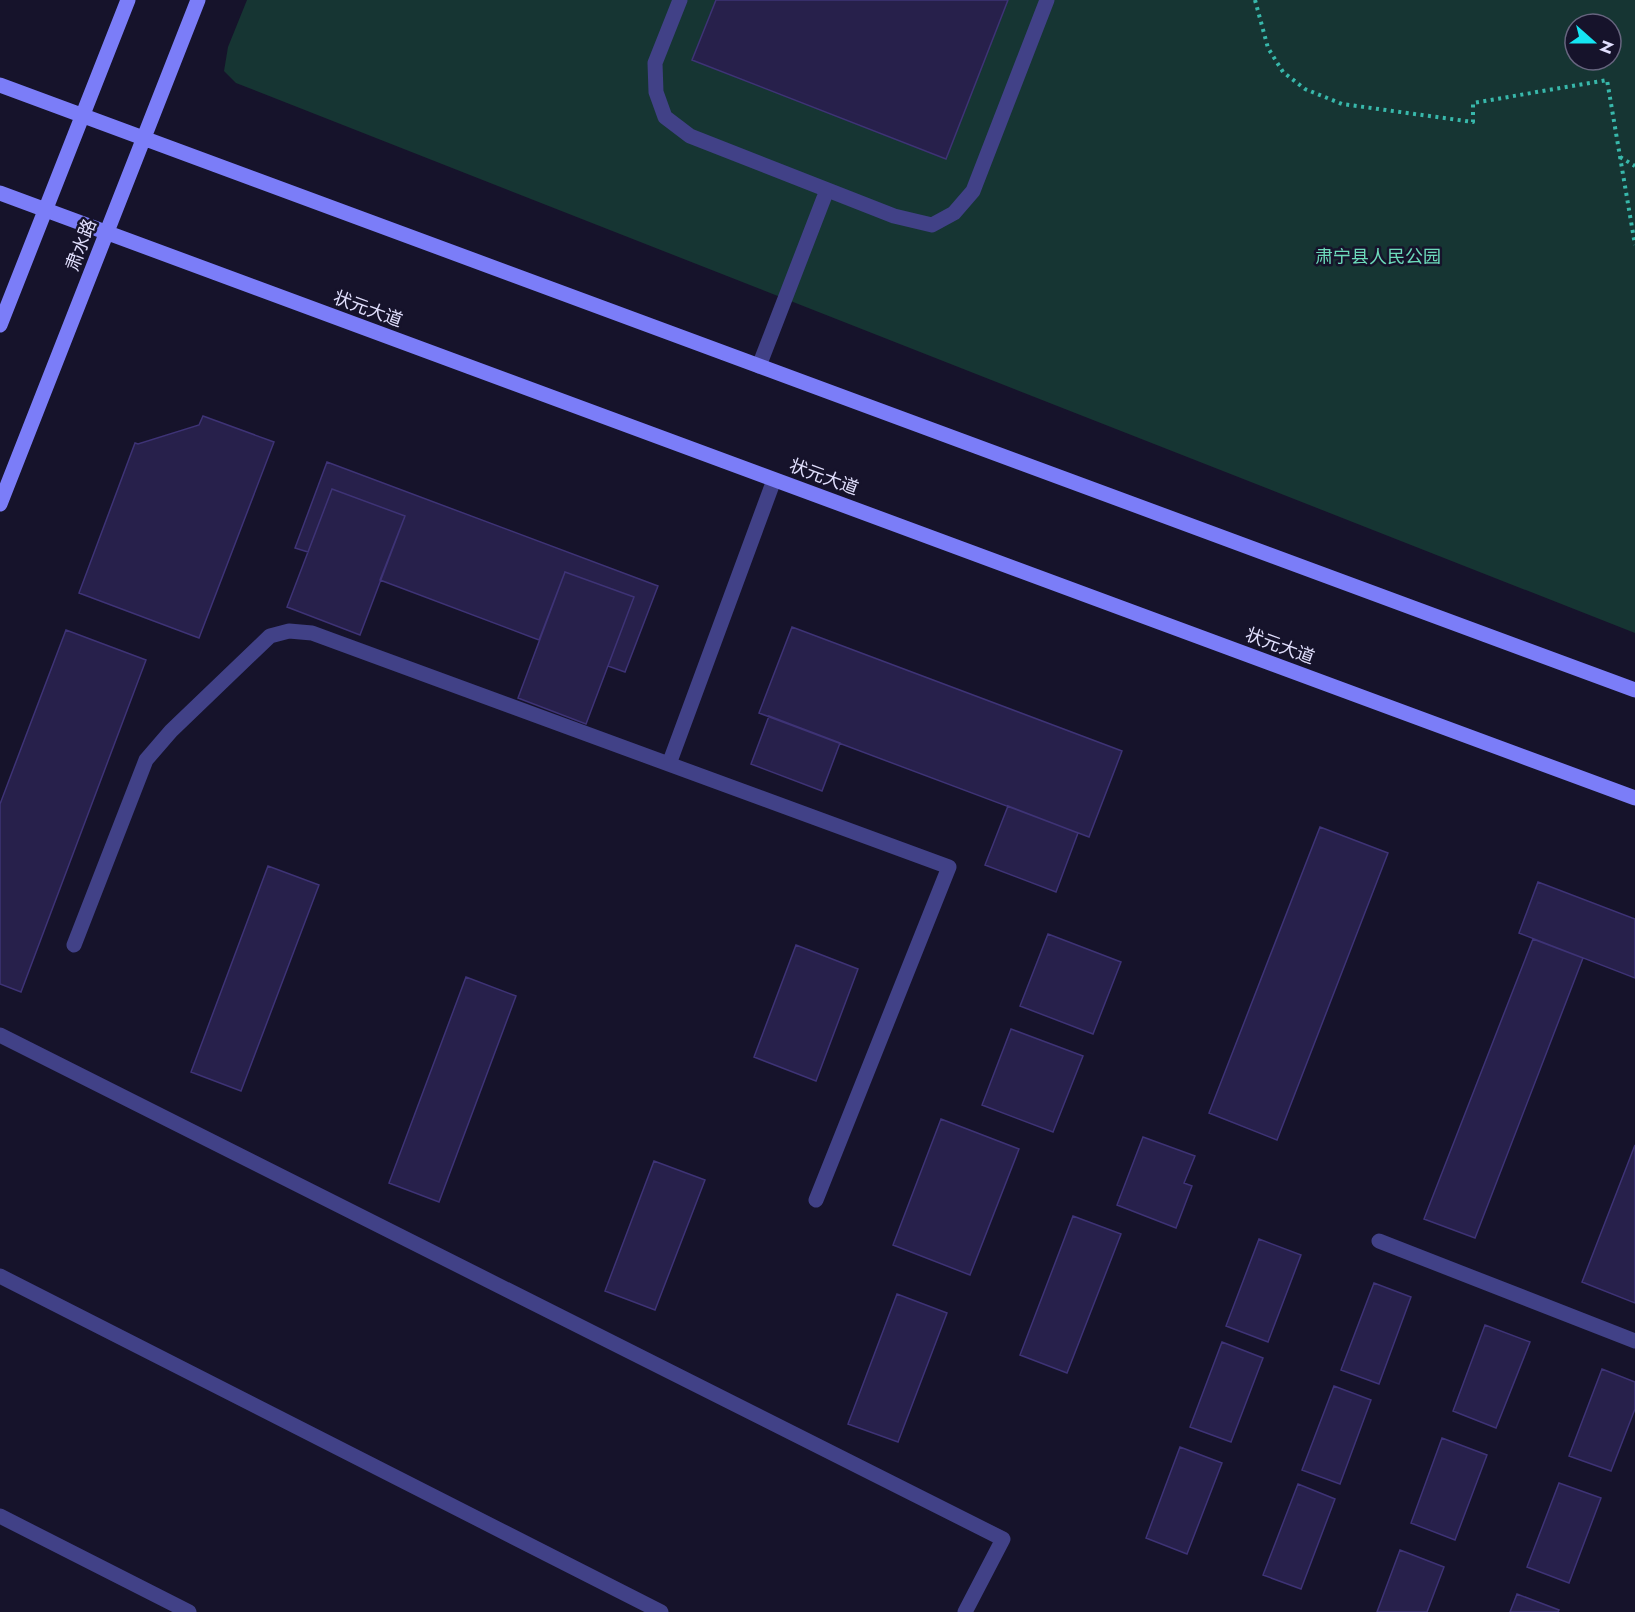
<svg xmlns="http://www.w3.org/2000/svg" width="1635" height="1612" font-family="Jost,'Noto Sans SC',sans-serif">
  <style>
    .park { fill: #163533; fill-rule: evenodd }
    .building { fill: #27204b; stroke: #3e3376; stroke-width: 1.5 }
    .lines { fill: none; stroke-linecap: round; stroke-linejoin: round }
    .path { stroke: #38b8ab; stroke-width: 4; stroke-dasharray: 3 4.5; stroke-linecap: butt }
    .lane { stroke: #414187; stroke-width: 15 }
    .street { stroke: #414187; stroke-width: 15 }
    .secondary { stroke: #7b7df8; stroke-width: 15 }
    .labels { text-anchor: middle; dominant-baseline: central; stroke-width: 5; stroke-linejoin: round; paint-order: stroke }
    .street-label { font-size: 18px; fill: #e1dffd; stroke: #16132b }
    .park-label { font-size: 18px; fill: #6ddbbb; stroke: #16132b }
  </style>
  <rect width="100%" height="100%" fill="#16132b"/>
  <path class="park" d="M247 0H1635V633L236 83 224 71 228 47ZM1575 24H1611V60H1575Z"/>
  <path class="building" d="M716 0H1008L946 159 692 60Z
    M203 416 274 442 199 638 79 593 135 443 138 444 199 425Z
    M327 462 658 586 625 672 608 666 634 597 565 572 539 640 380 580 405 516 332 489 308 552 295 548Z
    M332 489 405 516 360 635 287 607Z
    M565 572 634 597 586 724 518 698Z
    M792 627 1122 751 1089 837 759 713Z
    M66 630 146 660 21 992 0 984V804Z
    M769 716 840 743 822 791 751 764Z
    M1008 806 1078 833 1056 892 985 865Z
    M1320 827 1388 853 1277 1140 1209 1113Z
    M268 866 319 885 241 1091 191 1072Z
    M1538 882 1635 919V978L1519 933Z
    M1048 934 1121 962 1093 1034 1020 1006Z
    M1533 939 1583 958 1475 1238 1424 1219Z
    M796 945 858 969 816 1081 754 1057Z
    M466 977 516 996 439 1202 389 1183Z
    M1011 1029 1083 1056 1053 1132 982 1105Z
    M941 1119 1019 1149 970 1275 893 1245Z
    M1143 1137 1195 1156 1184 1183 1192 1186 1176 1228 1117 1205Z
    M1635 1145V1303L1582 1282Z
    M654 1161 705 1180 655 1310 605 1291Z
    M1073 1216 1121 1234 1067 1373 1020 1355Z
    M1259 1239 1301 1255 1268 1342 1226 1326Z
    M1374 1283 1411 1297 1379 1384 1341 1370Z
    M897 1294 947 1313 898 1442 848 1424Z
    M1485 1325 1530 1342 1496 1428 1453 1411Z
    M1222 1342 1263 1358 1231 1442 1190 1427Z
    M1602 1369 1635 1382V1409L1611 1471 1569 1456Z
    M1334 1386 1371 1400 1340 1484 1302 1470Z
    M1442 1438 1487 1455 1455 1540 1411 1523Z
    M1180 1447 1222 1463 1187 1554 1146 1538Z
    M1559 1483 1601 1498 1569 1583 1527 1567Z
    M1298 1484 1335 1499 1301 1589 1263 1575Z
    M1400 1550 1444 1567 1427 1612H1377Z
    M1517 1594 1559 1610 1558 1612H1510Z"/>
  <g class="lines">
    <path class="path" d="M1255 0 1268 48 1283 72 1305 89 1342 104 1473 122V103L1607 80 1635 245
      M1620 157 1635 166"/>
    <path class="lane" d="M680 0 655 63 656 92 665 117 690 136 894 216 932 225 954 213 973 191 1047 0
      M759 366 827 190
      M669 764 774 480
      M74 945 146 760 171 731 270 636 289 631 312 633 949 867 816 1200
      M1379 1241 1635 1341"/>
    <path class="street" d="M0 1035 1003 1539 965 1612
      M0 1276 661 1612
      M0 1516 189 1612"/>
    <path class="secondary" d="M0 85 1635 690
      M0 193 1635 798
      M0 325 128 0
      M0 504 198 0"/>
  </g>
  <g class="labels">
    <g class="street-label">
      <text transform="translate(81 245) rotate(-69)">肃水路</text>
      <text transform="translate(368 309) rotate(20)">状元大道</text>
      <text transform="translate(824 477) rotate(20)">状元大道</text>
      <text transform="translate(1280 646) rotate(20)">状元大道</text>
    </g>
    <g class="park-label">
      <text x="1378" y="257">肃宁县人民公园</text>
    </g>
  </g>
  <g transform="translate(1593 42) rotate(111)"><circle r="28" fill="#16132b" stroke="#67657f" stroke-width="1.5"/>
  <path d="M0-4.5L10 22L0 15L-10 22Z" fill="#15e5f3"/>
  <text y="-9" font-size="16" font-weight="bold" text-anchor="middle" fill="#e1dffd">N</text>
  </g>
</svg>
